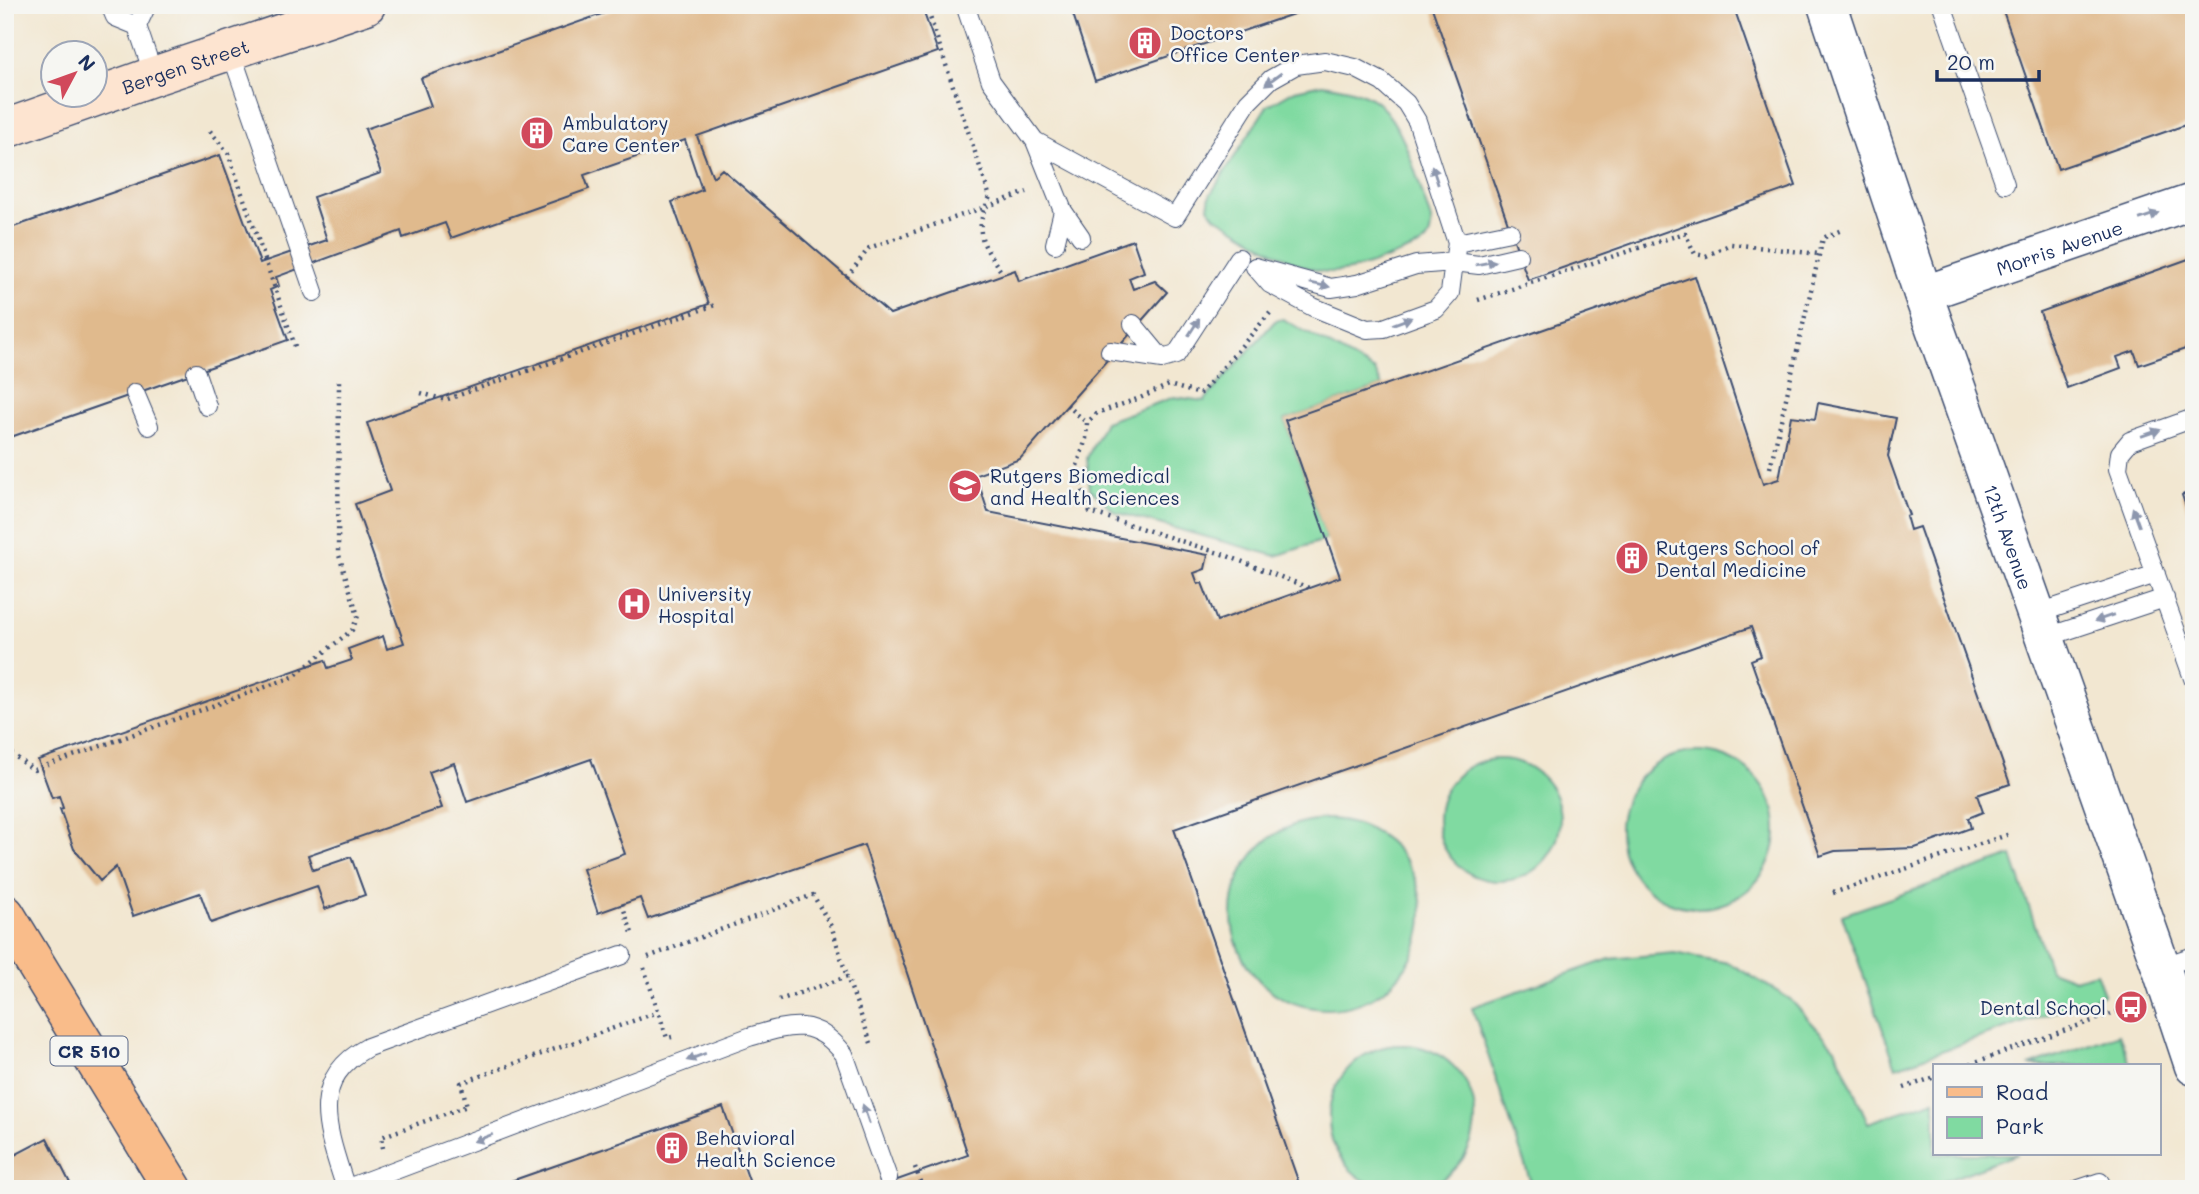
<svg xmlns="http://www.w3.org/2000/svg" width="2199" height="1194" font-family="Mali,sans-serif">
  <style>
    .green { fill: #80daa1; stroke: #4e8480; stroke-width: 2 }
    .building { fill: #e0ba8d }
    .lines { fill: none; stroke-linecap: round; stroke-linejoin: round }
    .service-casing { stroke: #3b4b6f; stroke-width: 20 }
    .minor-casing { stroke: #3b4b6f; stroke-width: 38 }
    .tertiary-casing { stroke: #3b4b6f; stroke-width: 41 }
    .secondary-casing { stroke: #3b4b6f; stroke-width: 41 }
    .primary-casing { stroke: #3b4b6f; stroke-width: 41 }
    .path { stroke: #3b4b6f; stroke-width: 4.5; stroke-dasharray: 2 5; stroke-linecap: butt }
    .service { stroke: #fff; stroke-width: 18 }
    .minor { stroke: #fff; stroke-width: 35 }
    .tertiary { stroke: #fff; stroke-width: 38 }
    .secondary { stroke: #fde4d0; stroke-width: 38 }
    .primary { stroke: #f9bc8a; stroke-width: 38 }
    .oneway { fill: #8d97ae }
    .labels { text-anchor: middle; dominant-baseline: central; stroke-width: 5; stroke-linejoin: round; paint-order: stroke }
    .shield { fill: #f6f6f2; stroke: #5d6b8a; stroke-width: 2 }
    .shield-label { font-size: 18px; font-weight: bold; fill: #1b2f5e }
    .poi-label { font-size: 19px; fill: #1b2f5e; stroke: #f6f6f2; text-anchor: start }
    .street-label { font-size: 19px; fill: #1b2f5e; stroke: #f6f6f2 }
  </style>
  <rect width="100%" height="100%" fill="#f6f6f2"/>
  <filter id="ink" filterUnits="userSpaceOnUse"><feTurbulence type="fractalNoise" baseFrequency=".0143" numOctaves="2"/><feDisplacementMap in="SourceGraphic" scale="14" xChannelSelector="R" yChannelSelector="G"/><feConvolveMatrix kernelMatrix="1 2 1 2 8 2 1 2 1" color-interpolation-filters="sRGB"/></filter>
  <filter id="wash" filterUnits="userSpaceOnUse"><feTurbulence type="fractalNoise" baseFrequency=".00686" numOctaves="4" result="noise"/><feDisplacementMap in="SourceGraphic" scale="28" xChannelSelector="R" yChannelSelector="G"/><feGaussianBlur stdDeviation="1.57" result="paint"/><feColorMatrix in="noise" values="0 0 0 0 0 0 0 0 0 0 0 0 0 0 0 0 0 1.4 0 .05"/><feComposite in="paint" operator="in"/></filter>
  <g filter="url(#wash)">
    <rect width="100%" height="100%" fill="#f2e7d1"/>
    <path class="green" d="M1322 84C1341 87 1362 90 1378 103 1407 129 1418 184 1431 220 1431 232 1431 239 1420 246 1394 255 1359 272 1332 272 1299 273 1246 234 1216 217L1208 207 1210 195 1267 106 1295 90Z
      M1283 319 1375 371 1382 386 1285 420 1327 539 1276 556 1115 512 1090 489 1087 458 1105 422 1174 397 1204 401 1275 321Z
      M1620 830a78 78 0 1 1 156 0a78 78 0 1 1-156 0Z
      M1438 820a61 61 0 1 1 122 0a61 61 0 1 1-122 0Z
      M1232 914a95 95 0 1 1 190 0a95 95 0 1 1-190 0Z
      M2012 856 2050 970 2074 979 2096 973 2104 994 1896 1067 1842 915Z
      M1674 953 1729 963 1790 999 1835 1048 1868 1123 1935 1100V1154H2017L1924 1189H1533L1472 1007 1610 959Z
      M2119 1034 2131 1066H2029Z
      M1329 1118a73 73 0 1 1 146 0a73 73 0 1 1-146 0Z"/>
    <g id="blocks">
      <path class="building" d="M627 5H921L938 52 697 136 713 177 722 169 890 314 1015 270 1019 281 1133 240 1144 272 1129 278 1133 289 1155 281 1167 292 1020 459 976 475 988 512 1208 555 1205 569 1194 573 1198 584 1202 583 1217 621 1340 577 1285 420 1695 276 1763 484 1779 479 1791 416 1815 419 1818 403 1896 418 1888 456 1909 515 1906 516 1910 530 1919 527 2010 784 1977 795 1983 812 1968 818 1971 828 1915 848 1835 851 1820 856 1751 660 1761 656 1751 627 1174 829 1301 1189H981L979 1184 967 1189H872L968 1155 864 845 648 919 640 898 598 913 583 869 625 854 591 759 467 802 454 763 429 772 442 808 308 855 313 870 351 857 365 895 325 909 317 886 211 923 200 893 133 916 116 867 100 881 74 849 60 809 63 808 59 796 52 798 38 760 325 660 328 668 352 660 348 649 383 636 387 649 404 643 355 504 390 491 367 423 709 304 672 202 702 190 685 140 584 175 589 189 451 238 445 223 403 238 401 231 276 277 279 286 270 290 288 340 5 439V230L220 155 260 263 327 240 313 197 381 173 365 129 431 106 421 78Z
        M1070 5H1317V6L1095 81Z
        M1431 5H1733L1796 186 1528 280Z
        M2001 5H2194V122L2058 169Z
        M2194 257V346L2139 365 2134 351 2117 357 2121 368 2067 388 2040 312Z
        M2194 490V526L2193 527 2182 495Z
        M723 1107 752 1189H491V1188Z
        M47 1138 73 1189H5V1160Z"/>
    </g>
  </g>
  <g filter="url(#ink)">
    <use href="#blocks" fill-opacity="0" stroke="#3b4b6f" stroke-width="2"/>
    <g class="lines">
      <defs>
        <path id="service" d="M110 5 115 17 137 26
          M147 5 137 26 154 76
          M965 5 991 81 1035 141 1175 217 1248 102 1271 79 1296 65 1325 61 1355 68 1382 82 1406 103 1417 121 1457 243 1454 262 1416 265 1357 284 1331 288 1255 267
          M1942 5 2005 184
          M231 52 314 292
          M1035 141 1063 211 1081 237
          M1457 243 1510 232
          M1055 244 1063 211
          M1257 269 1270 284 1313 307 1367 329 1384 328 1436 309 1450 293 1454 262 1479 265 1518 256
          M1133 324 1162 359 1176 355 1239 258
          M1110 351 1162 359
          M196 373 207 406
          M135 393 149 426
          M2194 418 2130 441 2120 453 2118 469 2194 681
          M2036 614 2156 574
          M2044 638 2165 598
          M2161 967 2194 956
          M345 1189 749 1037C790 1025 814 1016 844 1054L888 1178
          M346 1189C329 1134 305 1081 368 1047L622 955
          M2079 1189 2100 1182 2102 1189"/>
        <g id="minor">
          <path id="s1" d="M1923 294 2194 201"/>
        </g>
        <g id="tertiary">
          <path id="s2" d="M1827 5 1923 294 2161 967 2194 1066"/>
        </g>
        <g id="secondary">
          <path id="s3" d="M5 129 154 76 366 5"/>
        </g>
        <path id="primary" d="M5 914 173 1189"/>
      </defs>
      <use href="#service" class="service-casing"/>
      <use href="#minor" class="minor-casing"/>
      <use href="#tertiary" class="tertiary-casing"/>
      <use href="#secondary" class="secondary-casing"/>
      <use href="#primary" class="primary-casing"/>
      <path class="path" d="M926 5 990 197C972 232 982 244 1003 274
        M210 131 228 153 296 349
        M847 277 869 248 1027 192
        M1478 300 1685 233 1695 254 1706 256 1731 244 1819 254
        M1270 313 1200 394 1169 385 1140 398 1097 413 1087 423 1086 439 1076 469 1090 512 1225 555 1309 588
        M421 393 445 400 715 305
        M1067 405 1087 423
        M1770 468 1823 238 1844 229
        M5 754 9 752 34 770 293 677 352 630 358 616 338 552 339 381
        M1833 893 2010 834
        M622 904 632 933
        M648 957 813 895 832 928 847 977
        M644 968 667 1038 672 1037
        M779 1000 847 977 871 1043
        M1964 1066 2131 1007
        M1904 1088 1935 1077
        M383 1148 381 1137 467 1106 461 1083 658 1012
        M915 1167 923 1189"/>
      <use href="#service" class="service"/>
      <use href="#minor" class="minor"/>
      <use href="#tertiary" class="tertiary"/>
      <use href="#secondary" class="secondary"/>
      <use href="#primary" class="primary"/>
    </g>
    <defs><path id="oneway-solid" d="M-6-.8H1V-3.2L6.5 0L1 3.2V.8H-6Z" transform="scale(1.75)"/></defs>
    <g class="oneway">
      <use href="#oneway-solid" transform="translate(1273 79) rotate(144)"/>
      <use href="#oneway-solid" transform="translate(1435 175) rotate(-108)"/>
      <use href="#oneway-solid" transform="translate(2149 216) rotate(-19)"/>
      <use href="#oneway-solid" transform="translate(1486 263) rotate(-10)"/>
      <use href="#oneway-solid" transform="translate(1320 285) rotate(11)"/>
      <use href="#oneway-solid" transform="translate(1402 321) rotate(-20)"/>
      <use href="#oneway-solid" transform="translate(1194 327) rotate(-57)"/>
      <use href="#oneway-solid" transform="translate(2151 433) rotate(-19)"/>
      <use href="#oneway-solid" transform="translate(2136 517) rotate(-110)"/>
      <use href="#oneway-solid" transform="translate(2104 618) rotate(161)"/>
      <use href="#oneway-solid" transform="translate(696 1057) rotate(159)"/>
      <use href="#oneway-solid" transform="translate(866 1114) rotate(-109)"/>
      <use href="#oneway-solid" transform="translate(483 1138) rotate(159)"/>
    </g>
  </g>
  <defs>
    <symbol id="building-disc" viewBox="-11 -11 22 22"><circle r="9.5" fill="#d1495b" stroke="#f6f6f2"/><path d="M-4-6H4V6H1V3H-1V6H-4ZM-2.5-4.3h1.7v1.8h-1.7ZM.8-4.3h1.7v1.8H.8ZM-2.5-1h1.7V.8h-1.7ZM.8-1h1.7V.8H.8Z" fill="#fff"/></symbol>
    <symbol id="university-disc" viewBox="-11 -11 22 22"><circle r="9.5" fill="#d1495b" stroke="#f6f6f2"/><path d="M0-5L7-2L0 1L-7-2ZM-4 1L0 2.5L4 1V4Q0 6-4 4Z" fill="#fff"/></symbol>
    <symbol id="hospital-disc" viewBox="-11 -11 22 22"><circle r="9.5" fill="#d1495b" stroke="#f6f6f2"/><path d="M-5-5h3v3.5h4V-5h3V5h-3V1.5h-4V5h-3Z" fill="#fff"/></symbol>
    <symbol id="bus-disc" viewBox="-11 -11 22 22"><circle r="9.5" fill="#d1495b" stroke="#f6f6f2"/><path d="M-5-6H5V4H4V6H2V4H-2V6H-4V4H-5ZM-3.5-4V0h7V-4ZM-3.5 1.2v1.5H-2V1.2ZM2 1.2v1.5H3.5V1.2Z" fill="#fff"/></symbol>
  </defs>
  <g fill-rule="evenodd">
    <use href="#building-disc" x="1126" y="24" width="38" height="38"/>
    <use href="#building-disc" x="518" y="114" width="38" height="38"/>
    <use href="#university-disc" x="946" y="467" width="38" height="38"/>
    <use href="#building-disc" x="1613" y="539" width="38" height="38"/>
    <use href="#hospital-disc" x="615" y="585" width="38" height="38"/>
    <use href="#bus-disc" x="2112" y="988" width="38" height="38"/>
    <use href="#building-disc" x="653" y="1129" width="38" height="38"/>
  </g>
  <g class="labels">
    <rect class="shield" x="50.5" y="1036.5" width="77" height="29" rx="5"/>
    <g class="shield-label">
      <text x="89" y="1051">CR 510</text>
    </g>
    <g class="poi-label">
      <text x="1170" y="32">Doctors<tspan x="1170" dy="22">Office Center</tspan></text>
      <text x="562" y="122">Ambulatory<tspan x="562" dy="22">Care Center</tspan></text>
      <text x="990" y="475">Rutgers Biomedical<tspan x="990" dy="22">and Health Sciences</tspan></text>
      <text x="1656" y="547">Rutgers School of<tspan x="1656" dy="22">Dental Medicine</tspan></text>
      <text x="658" y="593">University<tspan x="658" dy="22">Hospital</tspan></text>
      <text x="2106" y="1007" text-anchor="end">Dental School</text>
      <text x="696" y="1137">Behavioral<tspan x="696" dy="22">Health Science</tspan></text>
    </g>
    <g class="street-label">
      <text stroke="none"><textPath href="#s3" startOffset="191">Bergen Street</textPath></text>
      <text stroke="none"><textPath href="#s1" startOffset="144">Morris Avenue</textPath></text>
      <text stroke="none"><textPath href="#s2" startOffset="562">12th Avenue</textPath></text>
    </g>
  </g>
  <rect width="2199" height="1194" fill="none" stroke="#f6f6f2" stroke-width="28"/>
  <rect x="1933" y="1064" width="228" height="91" fill="#f6f6f2" stroke="#9ea6b7" stroke-width="2"/>
  <rect x="1947" y="1087" width="35" height="10" fill="#f9bc8a" stroke="#9ea6b7" stroke-width="2"/>
  <text x="1996" y="1100" font-size="21" fill="#1b2f5e">Road</text>
  <rect x="1947" y="1117" width="35" height="21" fill="#80daa1" stroke="#9ea6b7" stroke-width="2"/>
  <text x="1996" y="1134" font-size="21" fill="#1b2f5e">Park</text>
  <g transform="translate(74 74) rotate(49)"><circle r="33" fill="#f6f6f2" stroke="#9ea6b7" stroke-width="2"/>
  <path d="M0-5L12 26L0 18L-12 26Z" fill="#d1495b"/>
  <text y="-10" font-size="19" font-weight="bold" text-anchor="middle" fill="#1b2f5e">N</text>
  </g>
  <path d="M1937 70v10h102v-10" fill="none" stroke="#1b2f5e" stroke-width="3.5"/>
  <text x="1947" y="70" font-size="21" fill="#1b2f5e" stroke="#f6f6f2" stroke-width="5" paint-order="stroke">20 m</text>
</svg>
